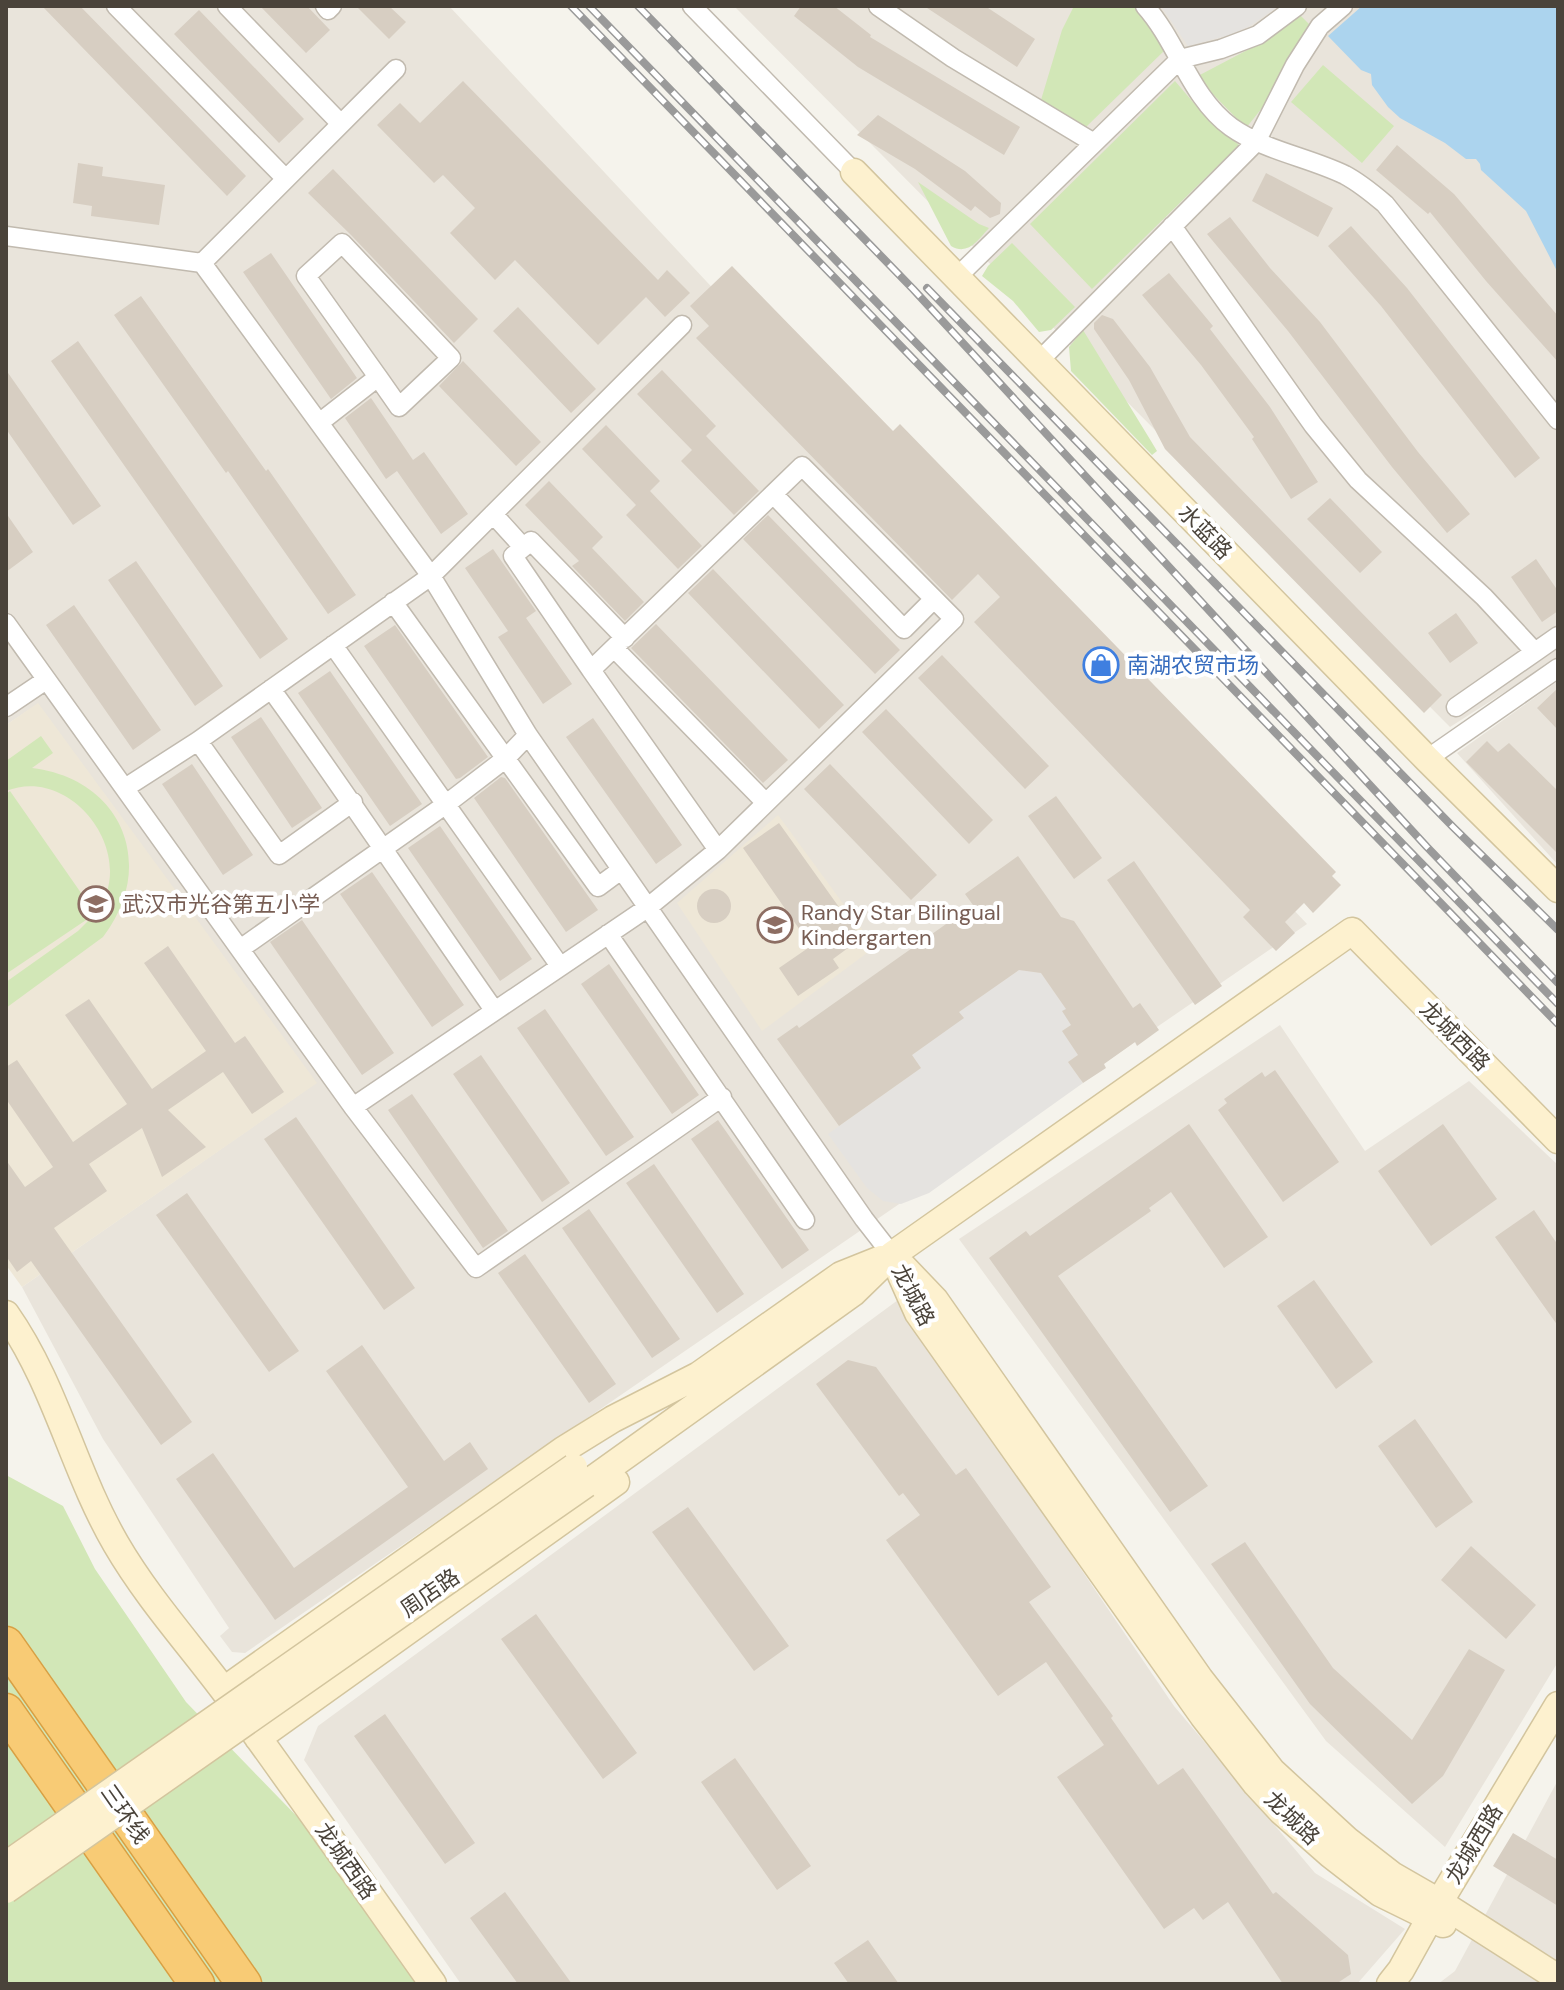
<svg xmlns="http://www.w3.org/2000/svg" width="1564" height="1990" font-family="'DM Sans','Noto Sans SC',sans-serif">
  <style>
    .residential { fill: #e9e4db }
    .education { fill: #eee7d7 }
    .green { fill: #d2e7b7 }
    .parking { fill: #e5e3e0 }
    .water { fill: #acd4ee }
    .building { fill: #d7cec2 }
    .lines { fill: none; stroke-linecap: round; stroke-linejoin: round }
    .street-casing { stroke: #c1baaf; stroke-width: 21 }
    .secondary-casing { stroke: #d3c59e; stroke-width: 29 }
    .highway-casing { stroke: #d8a044; stroke-width: 37 }
    .street { stroke: #fff; stroke-width: 18 }
    .secondary { stroke: #fdf1cf; stroke-width: 26 }
    .highway { stroke: #f8cb75; stroke-width: 34 }
    .rail-casing { stroke: #9a9a9a; stroke-width: 8 }
    .rail { stroke: #fff; stroke-width: 5; stroke-dasharray: 15; stroke-linecap: butt }
    .secondary-bridge-casing { stroke: #d3c59e; stroke-width: 29; stroke-linecap: butt }
    .secondary-bridge { stroke: #fdf1cf; stroke-width: 26 }
    .labels { text-anchor: middle; dominant-baseline: central; stroke-width: 8; stroke-linejoin: round; paint-order: stroke }
    .street-label { font-size: 22px; fill: #4a433a; stroke: #fff }
    .shop-label { font-size: 22px; fill: #366cbe; stroke: #fff; text-anchor: start }
    .education-label { font-size: 22px; fill: #785e54; stroke: #fff; text-anchor: start }
  </style>
  <rect width="100%" height="100%" fill="#f5f3ec"/>
  <path class="residential" d="M6 6H449L1307 924 245 1653 232 1652 220 1636 229 1628 103 1439 22 1287 316 1083 38 704 6 725Z
    M734 6H1558V658L1450 727Z
    M1558 681V865L1457 753Z
    M1280 1025 1365 1151 1469 1081 1558 1165V1662L1445 1847 1326 1741 959 1239Z
    M898 1300 1174 1706 1315 1873 1405 1929 1357 1984H461L304 1760 318 1726Z
    M1558 1780V1984H1438L1455 1971Z"/>
  <path class="education" d="M38 703 317 1083 22 1287 6 1265V725Z
    M778 815 875 947 762 1031 677 903Z"/>
  <path class="green" d="M1074 6H1135L1151 25 1165 50 1086 127 1041 100 1062 30Z
    M1299 14 1311 26 1270 98 1246 128 1196 77 1253 47Z
    M1323 65 1394 126 1362 163 1291 102Z
    M1175 81 1204 115 1239 145 1092 289 1030 224Z
    M918 182 979 224 989 228C978 240 968 256 951 246Z
    M1012 243 1075 307 1051 330 1039 332 1013 301 982 276 988 266Z
    M1083 330 1151 441 1157 451 1152 455 1071 371 1069 347Z
    M41 736 53 753 32 768C122 779 158 865 103 937L6 1008V982L78 931 95 914 6 974V794L10 791 95 913C141 858 73 764 6 791V761Z
    M6 1475 63 1506 95 1569 186 1702 313 1833 420 1984H6Z"/>
  <path class="parking" d="M1161 6H1279L1250 26 1229 35 1188 46Z
    M1019 970 1041 973 1066 1009 1063 1012 1071 1025 1062 1031 1078 1055 1068 1062 1083 1083 929 1193 901 1204 883 1201 867 1188 828 1134 921 1068 912 1055 963 1018 959 1012Z"/>
  <path class="water" d="M1362 6H1558V273L1526 211 1481 170 1480 164 1476 159H1466L1445 143 1400 118 1388 107 1372 85 1371 74 1361 70 1328 36Z"/>
  <path class="building" d="M42 6H80L246 176 227 196Z
    M260 6H307L330 30 306 53Z
    M356 6H389L406 22 389 39Z
    M801 6H834L871 35 870 37 1020 127 1004 155 858 67 794 16Z
    M924 6H985L1035 39 1017 67Z
    M199 10 304 119 279 143 174 34Z
    M463 81 658 280 667 270 690 293 665 317 646 297 598 345 515 260 495 280 450 233 475 208 443 175 434 183 377 125 400 103 420 123Z
    M878 115 965 171 1001 203 1000 214 990 218 975 206 971 211 915 169 857 135Z
    M1397 145 1454 194 1558 316V362L1486 281 1430 212 1428 214 1376 170Z
    M78 163 103 167 102 176 165 185 159 225 91 216 92 206 73 203Z
    M333 169 478 319 454 343 351 235 308 193Z
    M1266 173 1333 208 1318 237 1252 201Z
    M1230 217 1270 268 1320 322 1418 452 1470 514 1447 533 1392 467 1288 331 1207 234Z
    M1351 226 1407 288 1540 458 1515 478 1381 306 1328 246Z
    M271 253 357 378 331 399 243 272Z
    M732 266 893 431 900 424 1336 872 1332 876 1341 885 1313 913 1304 903 1285 922 1295 933 1276 951 1243 917 1250 910 974 622 1000 597 978 574 952 600 696 338 709 326 690 306Z
    M1169 273 1213 326 1210 329 1270 407 1318 482 1291 499 1252 439 1254 437 1201 365 1142 295Z
    M141 296 266 471 268 469 356 595 328 614 228 471 226 473 114 315Z
    M518 307 596 389 571 413 493 331Z
    M1102 315 1113 319 1150 367 1190 437 1442 695 1424 713 1165 449 1129 380 1094 329V323Z
    M78 341 288 639 260 659 51 361Z
    M463 361 541 442 516 466 439 386Z
    M6 370 101 506 73 525 6 429Z
    M662 370 716 426 706 436 759 491 734 515 681 461 692 450 637 394Z
    M371 398 413 460 424 452 468 514 441 534 397 471 386 479 345 418Z
    M606 425 660 481 650 491 702 546 678 569 626 515 636 505 582 449Z
    M549 481 603 537 592 548 644 602 625 621 572 566 579 561 525 505Z
    M1330 498 1382 552 1360 573 1307 519Z
    M6 513 33 552 6 572Z
    M768 515 900 650 875 674 743 539Z
    M493 549 536 611 526 618 572 684 543 704 498 637 508 631 465 568Z
    M1536 559 1558 591V611L1542 622 1511 577Z
    M136 561 223 686 195 706 108 580Z
    M713 569 844 705 819 729 688 593Z
    M74 605 161 730 133 750 46 625Z
    M1456 613 1478 643 1450 663 1428 633Z
    M656 624 788 760 763 783 631 648Z
    M395 625 488 757 460 778 456 779 364 646Z
    M942 655 1049 766 1025 789 918 678Z
    M330 671 422 804 390 826 298 693Z
    M1558 688V730L1537 708Z
    M886 709 993 820 969 844 862 732Z
    M261 717 322 808 292 828 231 737Z
    M593 718 682 845 656 864 566 737Z
    M1487 741 1498 752 1509 743 1558 791V854L1466 762Z
    M192 764 253 855 223 875 162 784Z
    M830 764 937 875 911 900 804 789Z
    M501 777 505 778 598 910 566 932 474 798Z
    M1056 796 1102 858 1074 879 1028 816Z
    M779 823 856 931 843 940 848 948 833 959 839 968 798 996 779 968 811 946 743 848Z
    M440 826 532 959 500 981 408 848Z
    M1018 856 1061 917 1074 921 1133 1008 1140 1003 1159 1030 1137 1046 1135 1042 1104 1064 1106 1068 1083 1083 1068 1062 1078 1055 1062 1031 1071 1025 1062 1011 1066 1009 1041 973 1019 970 959 1012 964 1018 912 1055 921 1068 839 1126 777 1039 797 1025 799 1028 973 905 965 894Z
    M1134 861 1222 986 1195 1005 1107 880Z
    M372 872 464 1005 432 1027 340 894Z
    M697 906a17 17 0 1 1 34 0a17 17 0 1 1-34 0Z
    M302 920 394 1053 362 1075 270 942Z
    M168 946 235 1043 245 1036 284 1092 252 1114 223 1072 168 1110 206 1147 162 1177 142 1128 89 1164 107 1191 54 1228 192 1422 161 1445 31 1261 17 1272 6 1256V1160L25 1187 53 1167 6 1099V1067L17 1060 73 1142 127 1104 65 1015 89 999 152 1089 206 1051 144 963Z
    M609 964 699 1095 672 1114 581 984Z
    M545 1009 634 1137 606 1156 517 1028Z
    M481 1055 570 1183 542 1202 453 1074Z
    M1275 1070 1339 1162 1283 1202 1218 1110 1227 1103 1224 1099 1262 1072 1265 1077Z
    M412 1094 508 1231 483 1248 388 1110Z
    M296 1117 415 1288 384 1310 264 1139Z
    M718 1120 809 1250 782 1269 691 1139Z
    M1189 1124 1268 1237 1224 1268 1171 1192 1149 1208 1151 1211 1058 1276 1208 1486 1170 1512 989 1258 1026 1231 1030 1236Z
    M1443 1124 1497 1199 1431 1246 1378 1171Z
    M654 1164 744 1294 717 1313 626 1183Z
    M187 1193 299 1351 269 1372 156 1215Z
    M589 1209 680 1339 652 1358 562 1228Z
    M1534 1210 1558 1245V1326L1495 1237Z
    M525 1254 616 1384 589 1403 498 1273Z
    M1314 1280 1373 1362 1336 1389 1277 1306Z
    M362 1345 444 1461 470 1442 488 1469 275 1620 176 1479 213 1453 294 1568 408 1487 326 1371Z
    M848 1360 876 1367 956 1475 966 1468 1051 1587 1029 1602 1113 1716 1111 1718 1158 1785 1183 1768 1273 1894 1276 1892 1348 1955 1351 1974 1336 1984H1283L1228 1902 1203 1920 1194 1908 1164 1929 1057 1777 1104 1745 1046 1662 998 1696 886 1540 920 1515 903 1493 899 1496 816 1384Z
    M1415 1419 1473 1502 1436 1528 1378 1446Z
    M688 1507 789 1646 754 1671 652 1532Z
    M1245 1542 1333 1668 1412 1740 1469 1649 1505 1670 1443 1776 1412 1804 1310 1704 1211 1564Z
    M1471 1546 1536 1605 1506 1639 1441 1580Z
    M536 1614 637 1753 603 1779 501 1639Z
    M385 1714 475 1843 445 1864 354 1736Z
    M735 1758 811 1866 777 1890 701 1782Z
    M1513 1833 1558 1860V1906L1493 1866Z
    M505 1892 572 1984H518L470 1918Z
    M868 1940 899 1984H849L834 1963Z"/>
  <g class="lines">
    <defs>
      <path id="street" d="M116 6 286 179
        M227 6 341 124
        M325 6 328 10 332 6
        M692 6 854 172
        M878 6 953 58 1094 143
        M1145 6C1178 43 1190 97 1231 127 1265 151 1308 157 1345 175 1360 183 1372 193 1385 204L1558 420
        M1172 226 1313 425 1358 480 1484 597 1535 652
        M6 236 202 263 431 576 528 735 864 1219 892 1255
        M202 263 396 69
        M956 278 1180 59 1221 49 1258 35 1297 6
        M1038 362 1256 142 1295 65 1320 26 1343 6
        M319 423 378 377 306 276 342 243 451 358 399 407 378 377
        M773 494 904 629 934 599
        M493 514 523 547
        M393 602 598 887 621 870
        M6 623 353 1107 476 1268 722 1097
        M333 645 560 966
        M614 648 766 803
        M591 670 513 556 531 541 625 638
        M271 689C348 795 419 903 494 1010
        M6 707 46 680
        M1456 707 1558 636
        M198 741 279 855 353 802
        M1427 759 1558 668
        M125 788 198 741 431 576 682 325
        M608 934 805 1220
        M240 949 445 805 505 759 528 735
        M353 1107 647 908 718 850 954 619 802 466 591 670 718 850"/>
      <path id="secondary" d="M854 172 1427 759 1558 889
        M892 1255 935 1300 1200 1679 1272 1771 1347 1840 1392 1875 1439 1902 1558 1978
        M901 1275 918 1313 1203 1716 1256 1784 1281 1811 1331 1855 1380 1893 1443 1924
        M6 1314C56 1385 73 1470 116 1544 148 1599 191 1646 228 1696 297 1791 365 1888 433 1984
        M689 1382 841 1275 881 1259
        M586 1484 853 1293 892 1255 1352 931 1558 1140
        M224 1690 563 1450 613 1419 703 1373
        M258 1738 616 1482
        M1390 1984 1401 1970 1431 1916 1558 1705"/>
      <path id="highway" d="M6 1644 244 1984
        M6 1711 197 1984"/>
    </defs>
    <use href="#street" class="street-casing"/>
    <use href="#secondary" class="secondary-casing"/>
    <use href="#highway" class="highway-casing"/>
    <use href="#street" class="street"/>
    <use href="#secondary" class="secondary"/>
    <use href="#highway" class="highway"/>
    <defs>
      <path id="rail" d="M571 6 1558 1024
        M589 6 1558 1004
        M638 6 913 289 1427 847 1558 983
        M927 288 1453 827 1558 930"/>
    </defs>
    <use href="#rail" class="rail-casing"/>
    <use href="#rail" class="rail"/>
    <defs>
      <path id="secondary-bridge" d="M6 1865 574 1467
        M6 1890 586 1484"/>
    </defs>
    <use href="#secondary-bridge" class="secondary-bridge-casing"/>
    <use href="#secondary-bridge" class="secondary-bridge"/>
  </g>
  <defs>
    <symbol id="shop-ring" viewBox="-11 -11 22 22"><circle r="9.5" fill="#fff" stroke="#3f7fe0" stroke-width="1.5"/><path d="M-5-2.5h2.3a2.7 3.5 0 0 1 5.4 0H5L5.5 6h-11ZM-1.5-2.5h3a1.5 2.3 0 0 0-3 0Z" fill="#3f7fe0"/></symbol>
    <symbol id="school-ring" viewBox="-11 -11 22 22"><circle r="9.5" fill="#fff" stroke="#8d6e63" stroke-width="1.5"/><path d="M0-5L7-2L0 1L-7-2ZM-4 1L0 2.5L4 1V4Q0 6-4 4Z" fill="#8d6e63"/></symbol>
  </defs>
  <g fill-rule="evenodd">
    <use href="#shop-ring" x="1081" y="645" width="40" height="40"/>
    <use href="#school-ring" x="76" y="884" width="40" height="40"/>
    <use href="#school-ring" x="755" y="905" width="40" height="40"/>
  </g>
  <g class="labels">
    <g class="street-label">
      <text transform="translate(1205 532) rotate(46)">水蓝路</text>
      <text transform="translate(1455 1036) rotate(45)">龙城西路</text>
      <text transform="translate(913 1295) rotate(62)">龙城路</text>
      <text transform="translate(430 1593) rotate(-35)">周店路</text>
      <text transform="translate(125 1814) rotate(55)">三环线</text>
      <text transform="translate(1292 1818) rotate(44)">龙城路</text>
      <text transform="translate(1474 1844) rotate(-59)">龙城西路</text>
      <text transform="translate(346 1861) rotate(55)">龙城西路</text>
    </g>
    <g class="shop-label">
      <text x="1127" y="665">南湖农贸市场</text>
    </g>
    <g class="education-label">
      <text x="122" y="904">武汉市光谷第五小学</text>
      <text x="801" y="912">Randy Star Bilingual<tspan x="801" dy="25">Kindergarten</tspan></text>
    </g>
  </g>
  <rect width="1564" height="1990" fill="none" stroke="#4a433a" stroke-width="16"/>
</svg>
